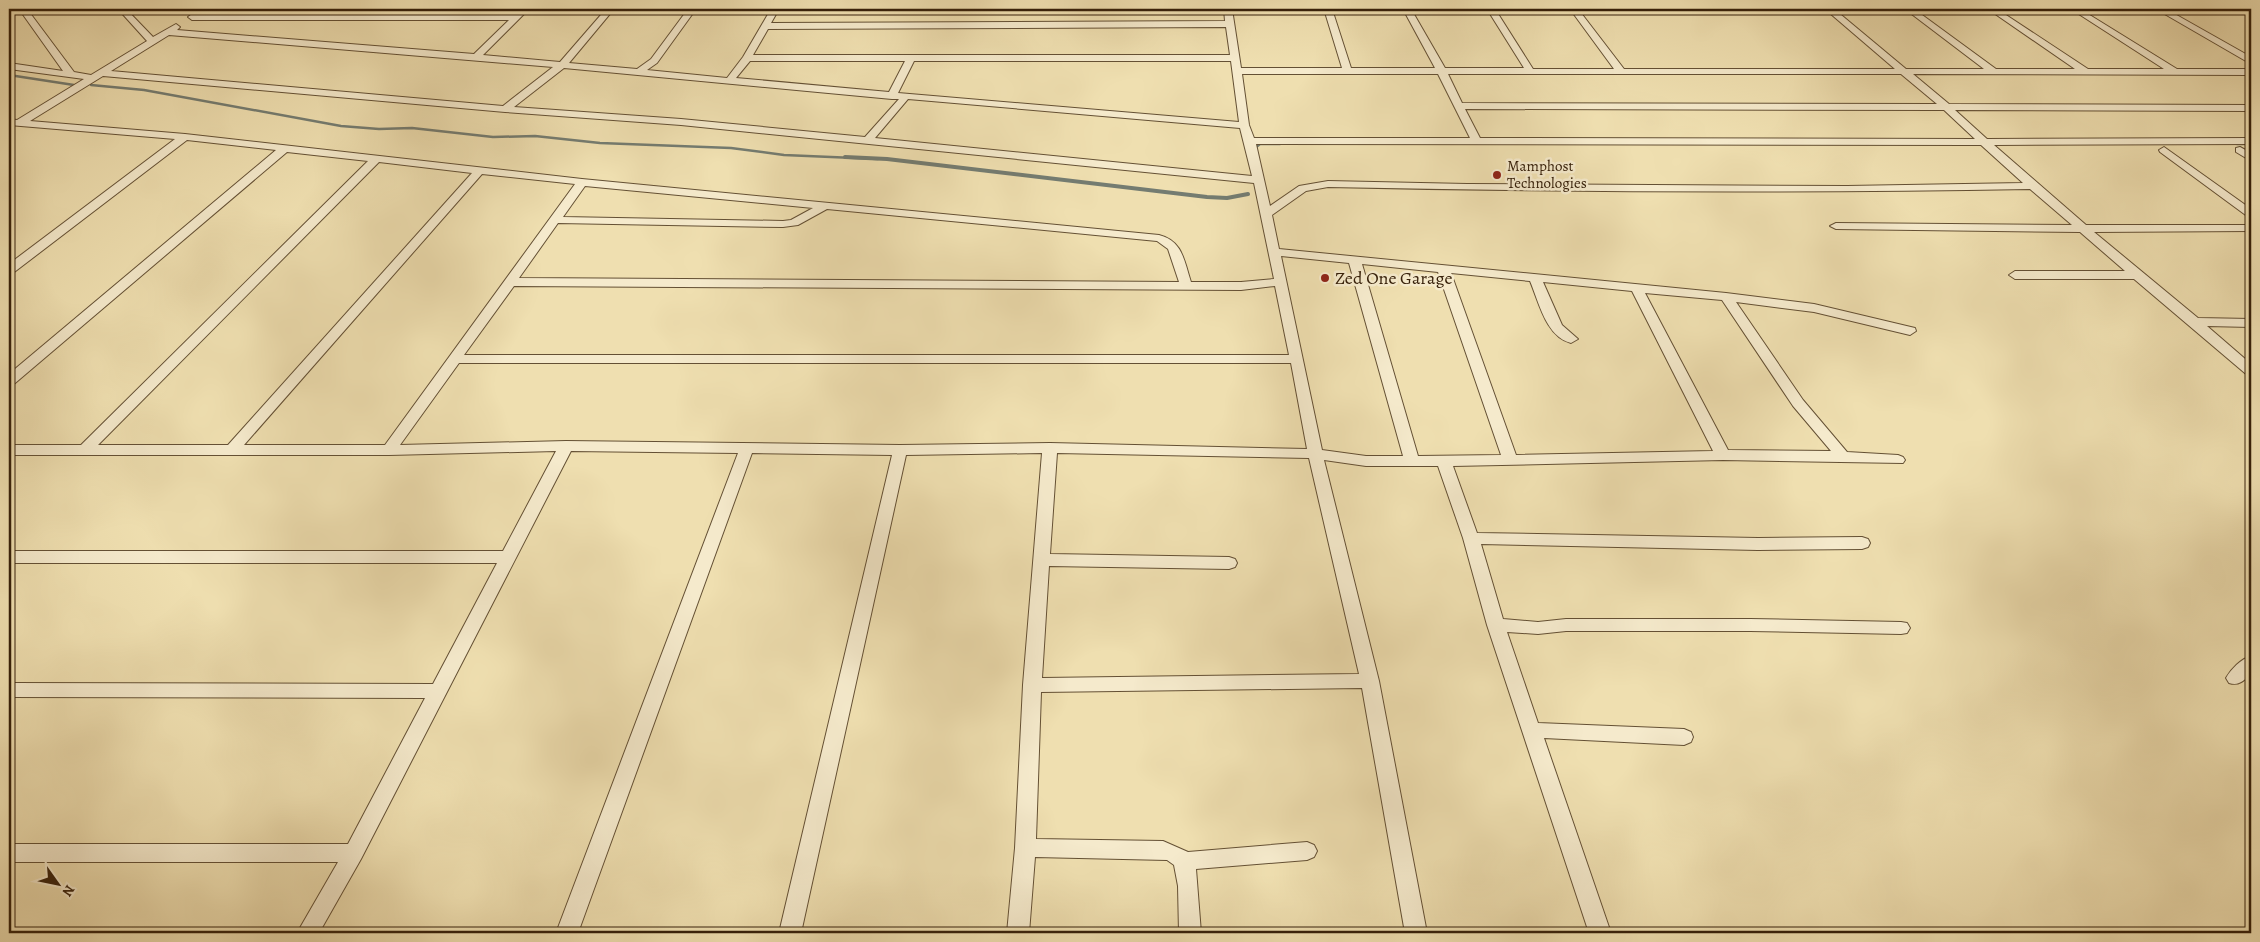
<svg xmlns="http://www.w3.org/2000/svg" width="2260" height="942" font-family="Alegreya,serif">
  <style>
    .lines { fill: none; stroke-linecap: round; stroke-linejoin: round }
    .stream-far1 { stroke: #747c71; stroke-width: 2.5 }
    .stream { stroke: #747c71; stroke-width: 4 }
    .minor-casing { stroke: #645034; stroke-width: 2 }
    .minor { fill: #f5eacc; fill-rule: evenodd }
    .poi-dot { fill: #8f2418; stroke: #f5eacc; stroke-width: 2 }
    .labels { text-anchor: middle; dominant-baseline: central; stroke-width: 5; stroke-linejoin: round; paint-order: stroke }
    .far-poi-label { font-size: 15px; fill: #36200a; stroke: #f5eacc; text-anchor: start }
    .poi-label { font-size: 18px; fill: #36200a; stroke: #f5eacc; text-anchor: start }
  </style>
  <rect width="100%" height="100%" fill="#efdfb0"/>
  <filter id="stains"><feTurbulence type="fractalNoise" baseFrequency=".004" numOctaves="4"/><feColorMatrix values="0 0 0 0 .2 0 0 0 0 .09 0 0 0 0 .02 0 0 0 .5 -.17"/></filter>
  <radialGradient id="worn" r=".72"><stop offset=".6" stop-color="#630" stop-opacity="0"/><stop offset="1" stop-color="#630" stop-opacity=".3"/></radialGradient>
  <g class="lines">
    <path class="stream-far1" d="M9 75 74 85
      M91 85 144 90 341 126 379 129 412 128 493 137 535 136 600 143 731 148 784 155 878 159
      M2237 144H2251
      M1256 152 1255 148 1260 144H1280"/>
    <path class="stream" d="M845 157 887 159 1207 197 1227 198 1248 194"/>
    <defs>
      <path id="minor" d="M19 9H27L74 72 91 75 147 41 118 9H126L153 37 176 24 180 27 177 30 474 54 509 20H192L188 17 192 14H515L520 9H529L483 55 560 62 606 9H614L569 63 637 69 651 59 688 9H696L657 63 647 70 727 78 743 57 771 9H779L771 23 1225 21 1224 9H1232L1241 68H1342L1324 9H1332L1351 68H1435L1403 9H1411L1445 68H1524L1487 9H1495L1533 69H1614L1570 9H1578L1624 69H1895L1825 9H1834L1906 69H1984L1905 9H1914L1996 69H2075L1988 9H1997L2088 69H2164L2071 9H2080L2177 69H2251V75L1913 74 1949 104 2251 105V111L1955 110 1987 139 2251 138V144L1994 145 2086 225H2251V231L2094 232 2198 318 2251 319V327L2207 326 2251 364V375L2246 374 2134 279H2015L2009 275 2015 271H2125L2080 232 1836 229 1830 226 1836 223 2072 225 2030 189C1796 193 1562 192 1328 187L1306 191 1272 215 1279 249 1726 293 1814 304 1915 328 1916 331 1910 335 1814 312 1736 302 1803 400 1847 452 1898 455 1903 457 1905 460 1903 463 1723 460 1453 466 1477 533 1758 538 1862 537 1868 539 1870 543 1868 547 1862 549 1758 550 1481 544 1503 619 1538 622 1566 619H1750L1901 622 1907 623 1910 628 1907 633 1901 634 1750 631H1566L1538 634 1507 632 1538 723 1684 729 1691 732 1693 737 1691 742 1684 745 1544 738 1611 933H1589L1487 625 1463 538 1438 466H1366L1324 460 1379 681 1427 933H1405L1362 688 1041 692 1036 839 1163 841 1188 852 1307 842 1314 845 1317 851 1314 857 1307 860 1196 869 1201 933H1179L1178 886 1174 865 1167 860 1035 857 1029 933H1007L1015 848 1023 685 1042 453 906 455 801 933H779L892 455 752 453 578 933H556L738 453 571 451 361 859 319 933H297L338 862H9V844H348L425 698 9 697V683L433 684 497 563H9V551H503L556 451 389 455H9V445H81L368 161 287 152 14 384 9 385V374L276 150 187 140 13 273 9 274V264L175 139 9 125V119L17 120 84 79 9 69V63L63 71ZM1226 27 1230 55H753L768 29ZM169 35 553 67 503 106 111 71ZM750 61H905L889 92 736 78ZM914 61H1231L1239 122 898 93ZM564 68 892 99H899L865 137 681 119 514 107ZM1242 74H1438L1470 138H1254L1249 125ZM1448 74H1901L1937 104 1462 103ZM103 76 505 112 681 125 1254 183 1274 279 1241 282H1191C1184 261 1183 241 1159 235L582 179 185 134 30 121ZM908 99 1240 128 1252 176 875 138ZM1465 109 1944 110 1975 139 1480 138ZM1256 144 1981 145 2023 183 1847 186 1467 184 1328 181 1299 186 1270 206ZM379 162 472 173 228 445H98ZM482 174 575 184 385 445H244ZM585 186 813 208 791 220 783 221 563 217ZM827 209 1157 241 1168 249 1179 282 519 278 558 223 783 227 798 225ZM1281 256 1349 263 1403 456H1366L1322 450ZM1362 264 1438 272 1501 455 1418 456ZM1451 273 1530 281C1539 302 1546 337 1571 343L1578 339 1562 325 1543 282 1632 291 1713 451 1516 455ZM514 286 1241 290 1275 286 1289 355H464ZM1645 293 1722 300 1793 406 1831 451 1728 450ZM459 363H1291L1307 449 1050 443 900 445 566 441 400 445ZM1057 453 1309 458 1359 674 1042 678 1049 566 1229 569 1235 567 1237 563 1235 559 1229 557 1050 554Z
        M2156 9H2166L2251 57V64Z
        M2239 9 2251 10V15Z
        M2164 147 2251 209V217L2247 216 2160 152 2159 150Z
        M2240 147 2251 153V161L2236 152V148Z
        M2251 656V673C2244 681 2239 686 2229 683L2226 678C2231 669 2241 659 2251 656Z"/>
    </defs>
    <use href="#minor" class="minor-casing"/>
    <use href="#minor" class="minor"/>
  </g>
  <g class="poi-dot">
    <circle cx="1497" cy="175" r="5"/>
    <circle cx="1325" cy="278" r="5"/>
  </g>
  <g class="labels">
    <g class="far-poi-label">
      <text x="1507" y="166">Mamphost<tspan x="1507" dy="17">Technologies</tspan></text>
    </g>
    <g class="poi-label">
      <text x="1335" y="278">Zed One Garage</text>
    </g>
  </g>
  <rect width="2260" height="942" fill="none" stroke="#efdfb0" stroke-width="30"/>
  <rect x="10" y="10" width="2240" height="922" fill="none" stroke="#36200a" stroke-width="2.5"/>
  <rect x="15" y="15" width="2230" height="912" fill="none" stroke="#36200a"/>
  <g transform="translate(58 884) rotate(123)" stroke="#f5eacc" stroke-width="4" paint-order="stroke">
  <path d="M0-4L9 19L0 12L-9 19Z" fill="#36200a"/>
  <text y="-8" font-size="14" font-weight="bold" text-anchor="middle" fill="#36200a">N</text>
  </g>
  <rect width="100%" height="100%" filter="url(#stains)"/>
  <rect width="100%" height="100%" fill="url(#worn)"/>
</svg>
